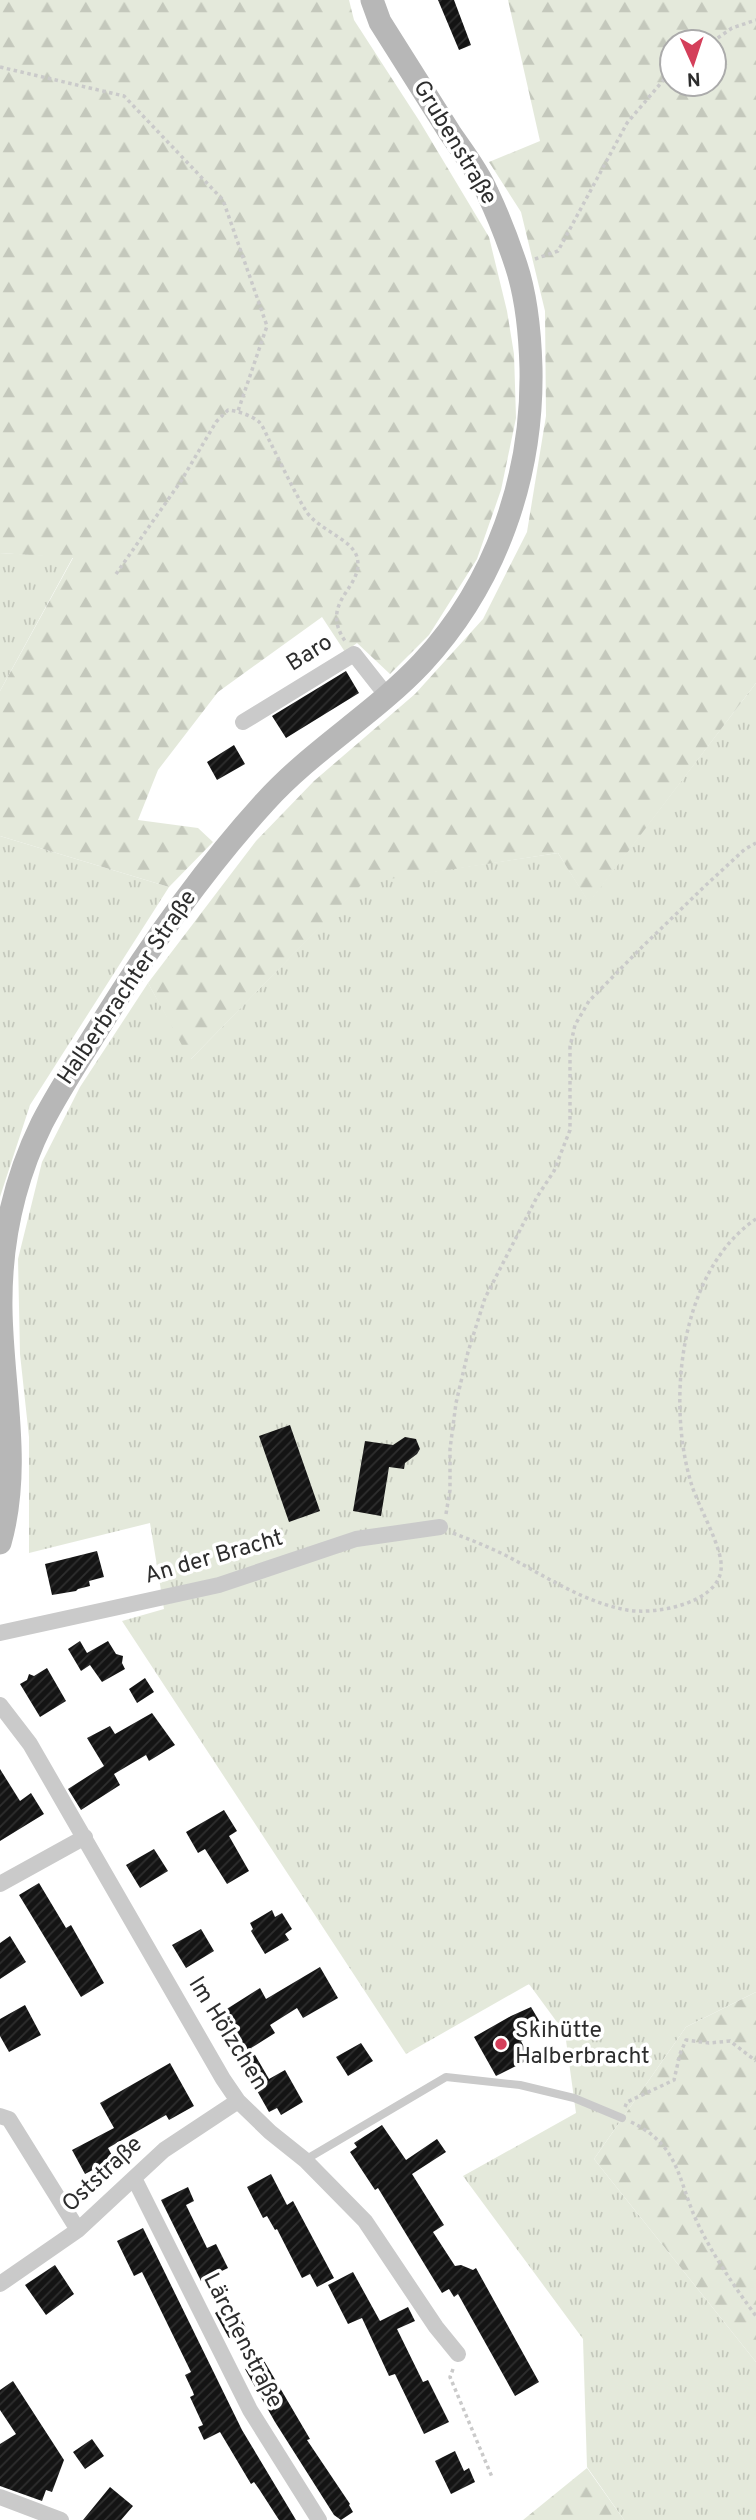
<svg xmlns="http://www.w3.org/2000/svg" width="756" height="2520" font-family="Overpass,sans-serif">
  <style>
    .grass { fill: url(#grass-tufts) }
    .forest { fill: url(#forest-firs); fill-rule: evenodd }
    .building { fill: url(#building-hatch) }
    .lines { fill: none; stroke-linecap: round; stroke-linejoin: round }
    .path { stroke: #cacaca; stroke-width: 3.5; stroke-dasharray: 3.5 3.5; stroke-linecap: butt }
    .lane { stroke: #cacaca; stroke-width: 8 }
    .street { stroke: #cacaca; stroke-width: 16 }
    .secondary { stroke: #b7b7b7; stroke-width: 23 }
    .poi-dot { fill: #d43f5a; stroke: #fff; stroke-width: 2.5 }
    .labels { text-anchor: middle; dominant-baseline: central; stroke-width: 7; stroke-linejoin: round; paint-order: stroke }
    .street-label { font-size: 23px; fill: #2d2d2d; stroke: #fff }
    .poi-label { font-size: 23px; fill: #2d2d2d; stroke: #fff; text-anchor: start }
  </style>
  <defs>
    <pattern id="grass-tufts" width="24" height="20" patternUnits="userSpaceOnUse" patternTransform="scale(1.75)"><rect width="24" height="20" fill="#e4e9db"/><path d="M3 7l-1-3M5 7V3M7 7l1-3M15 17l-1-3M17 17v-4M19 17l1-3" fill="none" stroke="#c4c8bc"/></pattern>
    <pattern id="forest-firs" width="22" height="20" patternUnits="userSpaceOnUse" patternTransform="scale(1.75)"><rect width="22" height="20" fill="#e4e9db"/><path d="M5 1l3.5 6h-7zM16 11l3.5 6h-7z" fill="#c4c8bc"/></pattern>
    <pattern id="building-hatch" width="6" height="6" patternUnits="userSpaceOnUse" patternTransform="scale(1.75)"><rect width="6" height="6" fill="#141414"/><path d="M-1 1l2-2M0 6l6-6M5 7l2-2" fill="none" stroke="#2e2e2e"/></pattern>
  </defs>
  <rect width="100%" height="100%" fill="#fff"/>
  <path class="grass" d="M0 553 73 557 0 691Z
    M756 683V1992L686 2027 594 2159 756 2362V2520H624L587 2467 583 2339 463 2176 576 2113 565 2033 529 1984 406 2054 122 1621 164 1609 150 1523 29 1553V1437L20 1354 18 1259 42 1162 80 1087 148 983 191 1059 363 882 558 853 589 902Z
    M0 836 169 887 30 1105 0 1197Z"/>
  <path class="forest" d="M0 0H349L354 20 420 122 489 237 507 311 514 354 516 418 501 490 477 559 429 635 390 674 357 643 345 652 322 617 218 692 158 770 138 820 198 828 213 842 169 887 0 836V691L73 558 0 553Z
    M508 0H756V683L589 903 558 853 363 883 190 1060 148 983 256 841 314 781 415 694 483 619 527 532 546 416 545 311 521 212 489 162 540 141ZM672 42H714V84H672Z
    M756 1992V2362L594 2159 686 2027Z
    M587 2468 624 2520H523Z"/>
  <path class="building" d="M438 0H454L471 45 459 50Z
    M346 671 359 693 286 738 272 716Z
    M234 745 245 764 217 780 207 762Z
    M290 1425 320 1511 289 1522 259 1436Z
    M405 1437 416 1439 420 1449 417 1454 405 1463 404 1469 389 1467 381 1516 353 1511 365 1441 393 1445Z
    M97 1551 104 1577 89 1581 90 1586 78 1589 76 1591 52 1595 45 1564Z
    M80 1641 87 1653 108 1641 116 1654 123 1656 122 1663 125 1669 102 1682 90 1665 81 1671 68 1649Z
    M47 1668 66 1701 40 1717 20 1684 27 1680 29 1674 34 1676Z
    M145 1678 154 1692 137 1703 129 1689Z
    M152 1713 175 1745 149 1761 146 1755 114 1774 120 1785 81 1810 68 1789 104 1766 87 1738 110 1726 115 1734Z
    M0 1769 20 1801 31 1793 44 1814 0 1841Z
    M224 1810 237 1831 229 1836 249 1871 227 1884 205 1849 198 1853 186 1832Z
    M154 1849 168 1871 140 1888 126 1865Z
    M39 1883 66 1928 71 1925 104 1983 81 1997 19 1895Z
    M272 1910 275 1917 282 1913 292 1929 285 1934 289 1940 265 1954 251 1931 253 1929 250 1923Z
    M201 1929 214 1951 186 1968 172 1945Z
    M10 1936 26 1962 0 1979V1943Z
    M320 1967 338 1998 303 2018 297 2008 270 2025 275 2033 251 2048 269 2079 285 2070 303 2102 281 2115 277 2108 269 2112 226 2036 233 2032 222 2012 260 1988 266 1999Z
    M25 2005 41 2035 9 2052 0 2036V2019Z
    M531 2007 544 2029 521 2041 530 2059 496 2076 474 2037 511 2016Z
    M361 2043 373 2061 348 2076 336 2057Z
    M170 2063 194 2106 169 2120 166 2115 108 2148 114 2159 85 2174 72 2150 114 2128 100 2103Z
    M382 2125 406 2160 437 2139 446 2152 412 2174 444 2225 433 2232 455 2266 461 2265 473 2270 476 2268 539 2382 515 2396 458 2294 454 2297 449 2289 442 2293 378 2188 375 2190 350 2152 357 2147 354 2143Z
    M271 2174 287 2205 293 2201 334 2278 317 2287 310 2274 302 2278 277 2229 275 2230 267 2216 263 2218 247 2187Z
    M188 2187 194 2201 186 2205 207 2248 216 2244 228 2268 201 2281 161 2200Z
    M143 2228 242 2430 296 2520H279L259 2489 254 2482 251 2484 220 2432 204 2440 198 2427 203 2425 190 2397 194 2395 193 2392 185 2375 191 2372 142 2272 134 2276 117 2241Z
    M55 2265 74 2294 46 2315 25 2285Z
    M353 2272 380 2321 408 2307 415 2321 397 2329 423 2382 428 2380 449 2422 424 2434 395 2374 389 2376 362 2318 348 2324 328 2285Z
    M232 2303 246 2328 229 2338 215 2313Z
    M263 2359 310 2439 307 2440 350 2504 349 2505 353 2512 341 2520 334 2515 275 2422 245 2369Z
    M13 2381 64 2460 52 2492 46 2490 42 2501 0 2486V2444L16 2434 0 2410V2390Z
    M92 2439 104 2456 85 2469 73 2452Z
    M455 2451 464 2471 469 2468 475 2482 451 2494 435 2461Z
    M110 2487 133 2506 121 2520H83Z"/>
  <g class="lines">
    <path class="path" d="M712 42 732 28 756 20
      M0 67 124 96 223 200 267 326 238 411
      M535 259 558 251 627 123 672 70
      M116 574 181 481 216 422 228 410C238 411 250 415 258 421 263 425 266 434 269 440 281 463 292 488 306 511 317 529 352 539 357 557 365 588 318 601 345 641
      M446 1514 450 1490V1449L456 1403 468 1352 485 1298 537 1197 554 1171 570 1130V1047L575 1025 589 1001 640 949 706 885 745 849 756 843
      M453 1533C471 1540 489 1547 507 1556 545 1576 583 1602 627 1610 654 1615 717 1604 721 1570 724 1550 699 1508 692 1486 666 1404 679 1271 756 1219
      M625 2107 627 2102 674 2080 680 2054 686 2040 709 2043 730 2041 756 2061
      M631 2122C681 2146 677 2180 698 2224 714 2257 734 2286 756 2316
      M453 2369 450 2377 492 2477"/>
    <path class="lane" d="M305 2160 446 2077 520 2085 574 2098 622 2118"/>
    <path class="street" d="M243 722 354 654 387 696
      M0 1633 219 1585 356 1539 440 1527
      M0 1705 30 1744 223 2079 238 2101 270 2132 305 2160 365 2221 436 2327 458 2354
      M0 1884 85 1837
      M0 2116 9 2119 78 2230
      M134 2178 250 2410 319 2520
      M0 2284 78 2230 164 2150 238 2101
      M0 2497 61 2520"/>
    <path class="secondary" d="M0 1543C22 1465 2 1387 1 1309 0 1243 13 1182 42 1123 59 1090 80 1058 100 1026 149 947 203 870 265 802 312 750 374 714 422 663 496 583 533 477 531 368 530 333 527 298 516 265 508 241 498 215 487 192 478 171 463 152 450 133 427 96 403 59 380 22L372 0"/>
  </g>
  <circle class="poi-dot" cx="501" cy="2044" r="7"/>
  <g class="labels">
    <g class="street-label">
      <text transform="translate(454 143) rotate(59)">Grubenstraße</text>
      <text transform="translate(310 654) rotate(-32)">Baro</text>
      <text transform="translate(128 988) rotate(-56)">Halberbrachter Straße</text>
      <text transform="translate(214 1558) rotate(-16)">An der Bracht</text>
      <text transform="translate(227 2034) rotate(58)">Im Hölzchen</text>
      <text transform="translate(103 2175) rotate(-43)">Oststraße</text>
      <text transform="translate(242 2341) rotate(63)">Lärchenstraße</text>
    </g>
    <g class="poi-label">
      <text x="515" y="2031">Skihütte<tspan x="515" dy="26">Halberbracht</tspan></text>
    </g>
  </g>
  <g transform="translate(693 63) rotate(177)"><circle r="33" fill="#ffffff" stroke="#ababab" stroke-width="2"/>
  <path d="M0-5L12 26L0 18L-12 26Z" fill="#d43f5a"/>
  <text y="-10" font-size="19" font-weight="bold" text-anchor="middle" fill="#2d2d2d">N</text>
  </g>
</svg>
